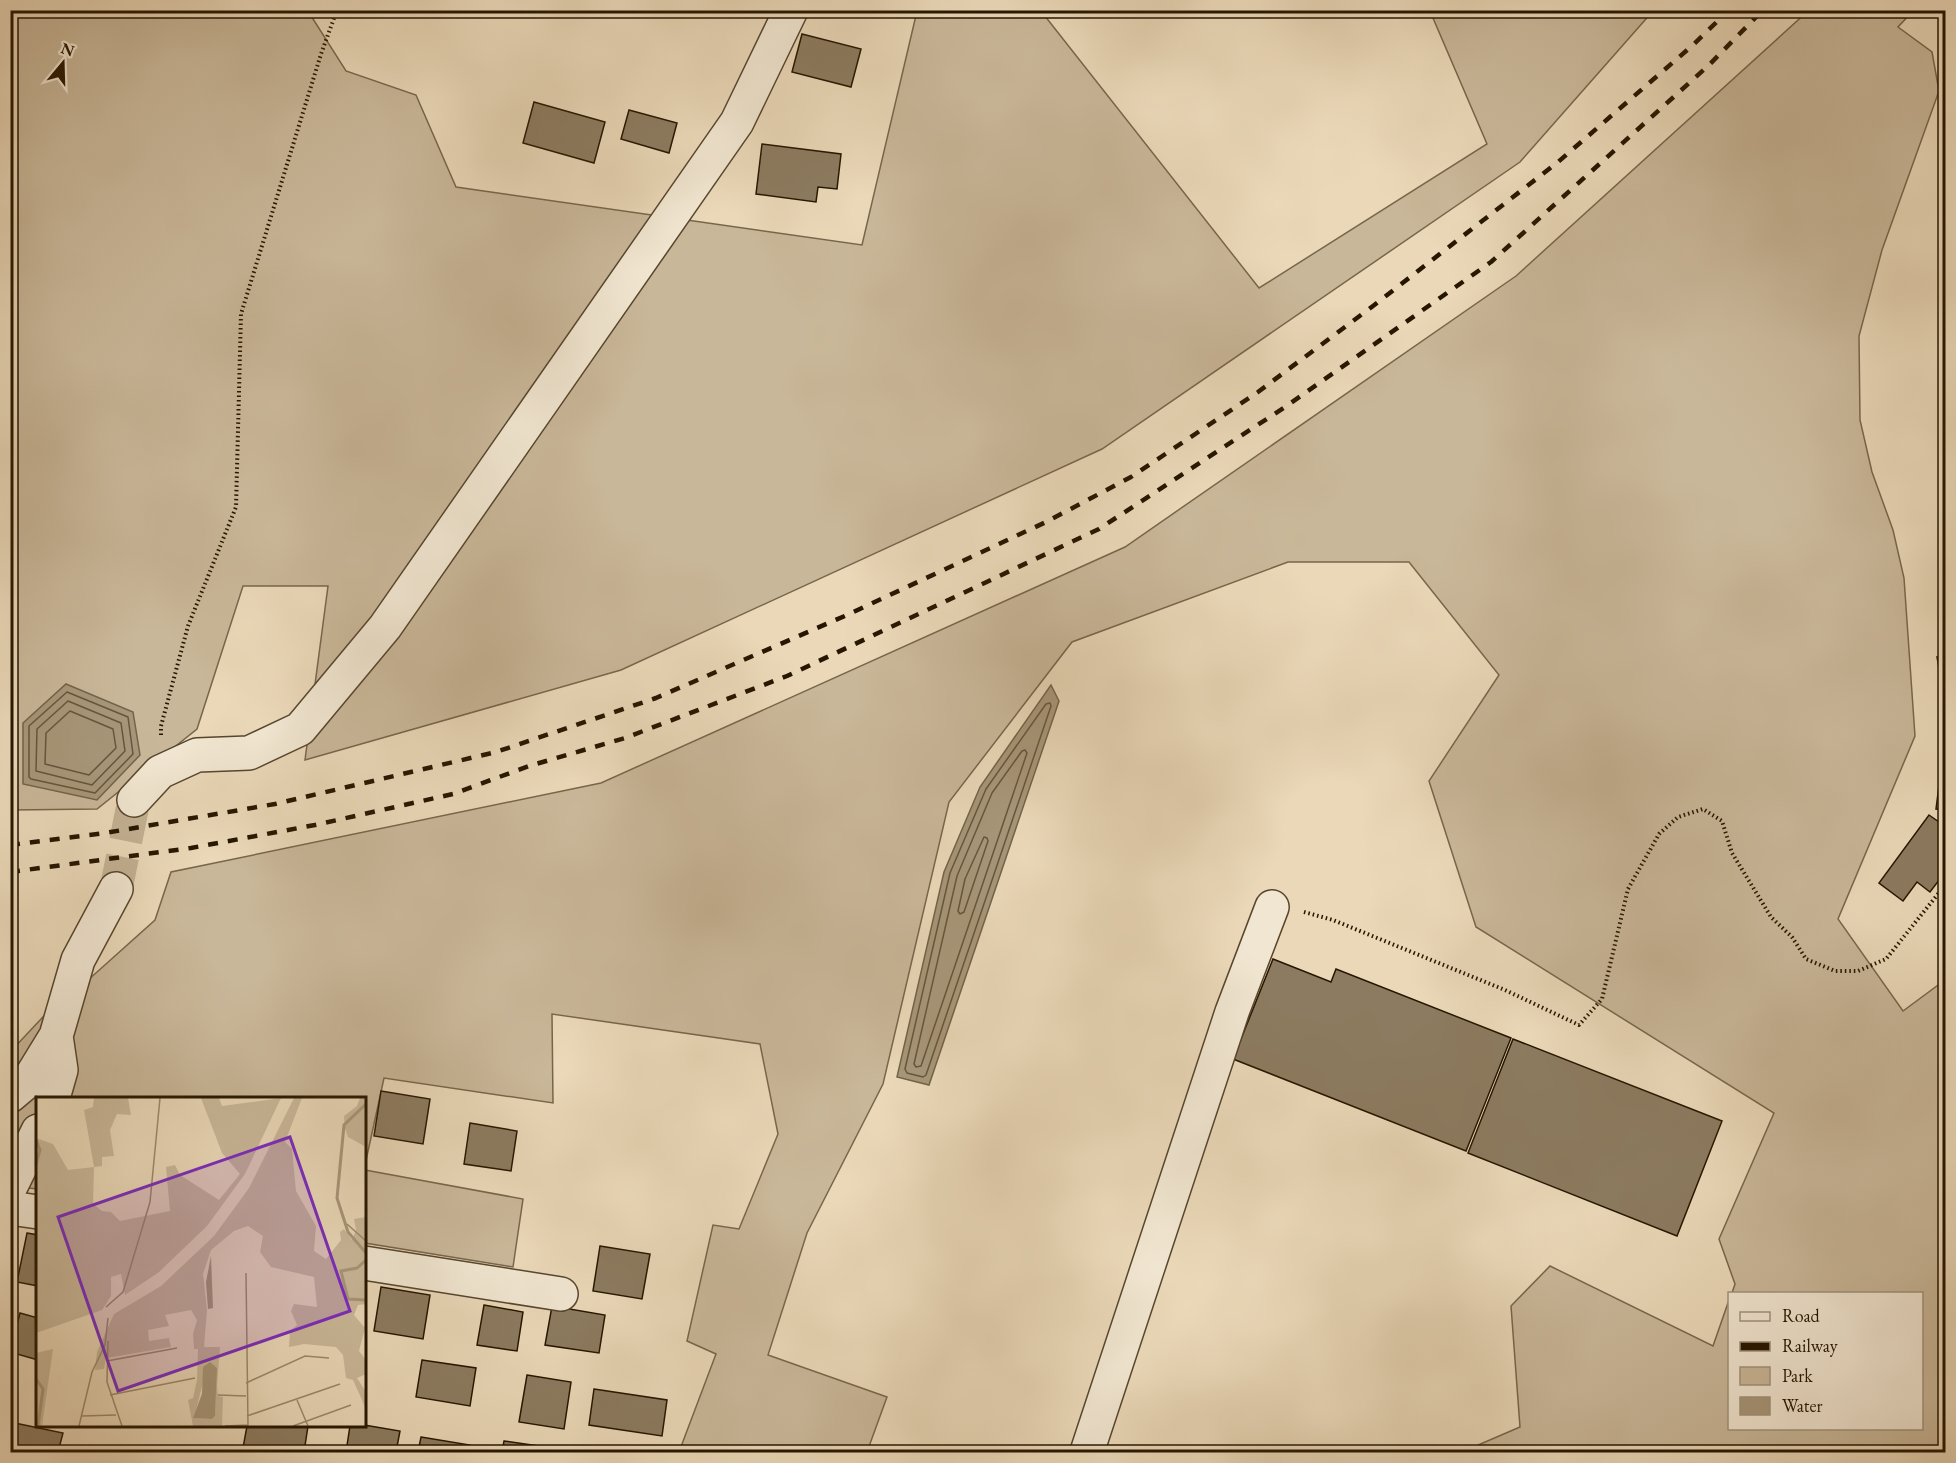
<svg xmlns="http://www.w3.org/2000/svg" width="1956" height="1463" font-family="'EB Garamond',serif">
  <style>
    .green { fill: #c9b799; stroke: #78664c; stroke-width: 1.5 }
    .water { fill: #a79679; stroke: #736349; stroke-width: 1.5 }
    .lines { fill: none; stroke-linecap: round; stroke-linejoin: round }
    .shore { stroke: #66563c; stroke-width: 1.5 }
    .building { fill: #8c7b60; stroke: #261600; stroke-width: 1.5 }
    .street-tunnel { stroke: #c3b193; stroke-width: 33; stroke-dasharray: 33 16; stroke-linecap: butt }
    .street-casing { stroke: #57462e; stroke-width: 36 }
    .path { stroke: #261600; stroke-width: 4; stroke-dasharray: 1.5 3; stroke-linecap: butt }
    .street { stroke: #f1e6d1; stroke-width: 33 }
    .rail { stroke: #261600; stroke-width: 4.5; stroke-dasharray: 10 10; stroke-linecap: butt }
    .inset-river { fill: none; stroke: #a79679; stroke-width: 3 }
    .inset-road { fill: none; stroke: #9c8a6e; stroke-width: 1.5 }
    .view { fill: #7b2cbf; fill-opacity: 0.15; stroke: #7b2cbf; stroke-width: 3 }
    .inset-edge { fill: none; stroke: #261600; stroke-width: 3 }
  </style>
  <rect width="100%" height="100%" fill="#ead8b8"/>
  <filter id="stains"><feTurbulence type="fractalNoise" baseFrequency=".00333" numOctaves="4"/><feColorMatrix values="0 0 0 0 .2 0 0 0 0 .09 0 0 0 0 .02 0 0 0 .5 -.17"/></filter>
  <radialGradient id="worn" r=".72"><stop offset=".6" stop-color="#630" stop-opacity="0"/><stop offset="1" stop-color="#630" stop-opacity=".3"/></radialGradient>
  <path class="green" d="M10 11H308L346 71 416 95 456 187 862 245 917 11H1041L1259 288 1487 144 1430 11H1653L1520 162 1102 449 621 670 305 760 328 586H243L197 729 97 809 11 810Z
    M1808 11H1913L1898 27 1932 52 1939 91 1882 250 1859 336 1860 420 1872 472 1893 530 1904 578 1915 736 1838 919 1903 1011 1945 980V1452H1462L1520 1427 1511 1306 1550 1266 1713 1346 1729 1300 1730 1428H1922V1294L1732 1293 1735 1284 1719 1239 1774 1113 1476 927 1429 781 1499 675 1409 562H1288L1072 642 949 802 883 1084 807 1233 768 1355 887 1397 867 1452H679L716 1354 687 1341 713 1225 739 1229 778 1134 760 1044 552 1014 553 1103 384 1078 365 1165 364 1098H38L37 1189 11 1186V1051L57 1002 87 981 155 920 171 872 601 783 1125 547 1516 276Z
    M365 1170 523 1199 513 1267 365 1243Z"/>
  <path class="water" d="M66 684 133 712 140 755 97 800 23 784V723Z
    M1051 685 1059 701 929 1085 897 1077 944 872 980 787Z"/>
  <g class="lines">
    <path class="shore" d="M67 692 128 717 133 754 95 793 31 779 29 777V726Z
      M68 701 121 723 125 751 92 785 36 771 37 729Z
      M1050 703 1051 706 926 1075 923 1077 907 1073 905 1069 950 873 986 789 1046 704Z
      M70 711 113 729 116 748 89 775 45 764 46 733Z
      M1025 750 1027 753 921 1066 916 1067 914 1064 957 876 992 793 1022 751Z
      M984 837 987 838 988 841 964 912 960 914 958 911 965 879Z"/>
  </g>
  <path class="building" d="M802 34 861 49 851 87 792 72Z
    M534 102 605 122 594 163 523 143Z
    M629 110 677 123 669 153 621 139Z
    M762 144 841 154 837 189 818 187 816 202 756 194Z
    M1946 656V684L1942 685 1937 657Z
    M1945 739H1946V810L1936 809Z
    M1929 815 1946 827V871L1930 892 1917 882 1903 901 1879 883Z
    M1273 959 1331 982 1336 969 1511 1038 1466 1151 1233 1059Z
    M1513 1039 1722 1121 1677 1236 1468 1153Z
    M381 1091 430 1099 423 1144 374 1136Z
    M470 1123 517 1131 511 1171 464 1164Z
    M27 1233 38 1235V1286L17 1282Z
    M600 1246 650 1254 642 1299 593 1291Z
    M381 1287 430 1295 423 1339 374 1331Z
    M484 1305 523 1312 517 1351 477 1345Z
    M552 1306 605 1315 599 1353 545 1345Z
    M20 1313 38 1318V1360L10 1352Z
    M422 1360 476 1368 470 1406 416 1397Z
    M527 1375 571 1382 564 1429 519 1422Z
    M594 1389 667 1400 662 1436 589 1425Z
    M10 1422 63 1433 58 1452H10Z
    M364 1425 400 1431 396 1452H346L350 1426Z
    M247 1426H308L304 1452H268L243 1448Z
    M421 1437 470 1445 469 1452H418Z
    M504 1441 567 1450 566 1452H502Z"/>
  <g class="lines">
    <path class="street-tunnel" d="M116 889 134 800"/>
    <defs>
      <path id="street" d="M134 800 160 772 197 755 249 753 300 729 385 627 737 122 791 10
        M10 1096 29 1080 56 1036 78 960 116 889
        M53 1098 61 1070 56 1036
        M10 1188 38 1131
        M10 1208 38 1212
        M364 1263 561 1294
        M1087 1452 1232 1012 1272 907"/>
    </defs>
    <use href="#street" class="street-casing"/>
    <path class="path" d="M161 735V726L188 626 236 507 241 314 321 54 337 10
      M1304 912 1333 920 1505 990 1579 1025 1602 999 1628 889 1659 834 1678 817 1703 809 1722 821 1732 853 1771 917 1792 937 1806 959 1835 971H1858L1886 959 1946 884"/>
    <use href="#street" class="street"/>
    <path class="rail" d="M10 845 105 833 275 804 496 752 656 698 847 615 1046 522 1131 477 1258 392 1373 306 1558 162 1693 45 1729 10
      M10 872 191 848 315 825 453 794 529 766 625 738 787 676 1099 529 1288 405 1491 262 1709 65 1763 10"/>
  </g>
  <g transform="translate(36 1097)">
    <rect width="330" height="330" fill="#ead8b8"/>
    <path d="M58 1H92L95 18 81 17 74 33 78 59 66 60V69L58 70 57 107 66 114 75 115 84 124 134 114 130 70 139 68 144 78 183 103 204 77 186 56 165 1H183L186 9 245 1 209 77 171 129 123 175 89 198 85 177 75 180V199L66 213 0 236V41L17 47 32 73 58 70 48 13 57 10ZM258 1H266L249 45 256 52 260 94 280 129 278 154 290 162 305 143 304 135 308 132 316 143 320 133 318 122 330 120V207L322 208 318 218 329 231 323 254 330 263V277L321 281 330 295V312L317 283 310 281 307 258 300 250 268 247 253 250 254 234 261 228 255 214 258 207 281 210 278 180 235 170 224 155 227 139 212 129 198 134 175 153 167 177 171 213 168 250H184L181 289 182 299 187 300 186 329H157L152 303 157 301 161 283 162 252H158L157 237 161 223 155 213 129 218 133 229 112 233 113 244 133 241 135 250 70 261 68 272 59 273 61 255 78 217 125 189 178 139 213 91ZM180 281 179 319 176 322 158 321 167 285ZM324 1H330V50L312 40 309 31 308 19 321 9ZM17 252 6 329H0V256Z" fill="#c9b799" fill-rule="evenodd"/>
    <path d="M175 159 177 211 172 212 170 185ZM174 265 181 271 179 319 176 322 157 321 166 297 167 270Z" fill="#a79679"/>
    <path class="inset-river" d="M330 7 308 28 301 101 312 135 330 156M0 43 4 53 0 67M330 163 321 171 305 174 312 202 330 203M0 282 7 292 2 329"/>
    <path class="inset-road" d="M311 127 330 144M210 176 212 329M70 210 87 195 114 105 124 1M72 244 71 285 86 329M71 264 141 251M210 286 269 259 293 261M74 298 159 281M182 298 210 299M261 303 272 329M46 319 80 318M211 319 304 287M43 329 56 275 69 248 72 221M189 329 212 328M257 329 315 308"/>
    <path class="view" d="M254 40 314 214 82 294 22 120Z"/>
    <rect width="330" height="330" class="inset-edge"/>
  </g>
  <rect width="1956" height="1463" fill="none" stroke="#ead8b8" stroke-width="36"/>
  <rect x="12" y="12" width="1932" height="1439" fill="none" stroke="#261600" stroke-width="3"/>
  <rect x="18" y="18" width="1920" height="1427" fill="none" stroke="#261600" stroke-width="1.5"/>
  <rect x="1728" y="1292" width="195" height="138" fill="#f1e6d1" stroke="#a0937d" stroke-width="1.5"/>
  <rect x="1740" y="1312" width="30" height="9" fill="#f1e6d1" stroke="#a0937d" stroke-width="1.5"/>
  <text x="1782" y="1322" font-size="18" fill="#261600">Road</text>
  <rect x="1740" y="1342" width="30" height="9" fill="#261600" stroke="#a0937d" stroke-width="1.5"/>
  <text x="1782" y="1352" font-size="18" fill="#261600">Railway</text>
  <rect x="1740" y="1367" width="30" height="18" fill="#c9b799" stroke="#a0937d" stroke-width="1.5"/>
  <text x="1782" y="1382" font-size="18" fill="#261600">Park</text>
  <rect x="1740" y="1397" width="30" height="18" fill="#a79679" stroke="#a0937d" stroke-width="1.5"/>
  <text x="1782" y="1412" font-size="18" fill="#261600">Water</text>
  <g transform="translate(63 63) rotate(19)" stroke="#f1e6d1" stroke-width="4.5" paint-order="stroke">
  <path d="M0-4.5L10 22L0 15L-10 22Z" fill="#261600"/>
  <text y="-9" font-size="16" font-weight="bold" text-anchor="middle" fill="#261600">N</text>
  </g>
  <rect width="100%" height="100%" filter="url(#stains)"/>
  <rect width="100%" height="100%" fill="url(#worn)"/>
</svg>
